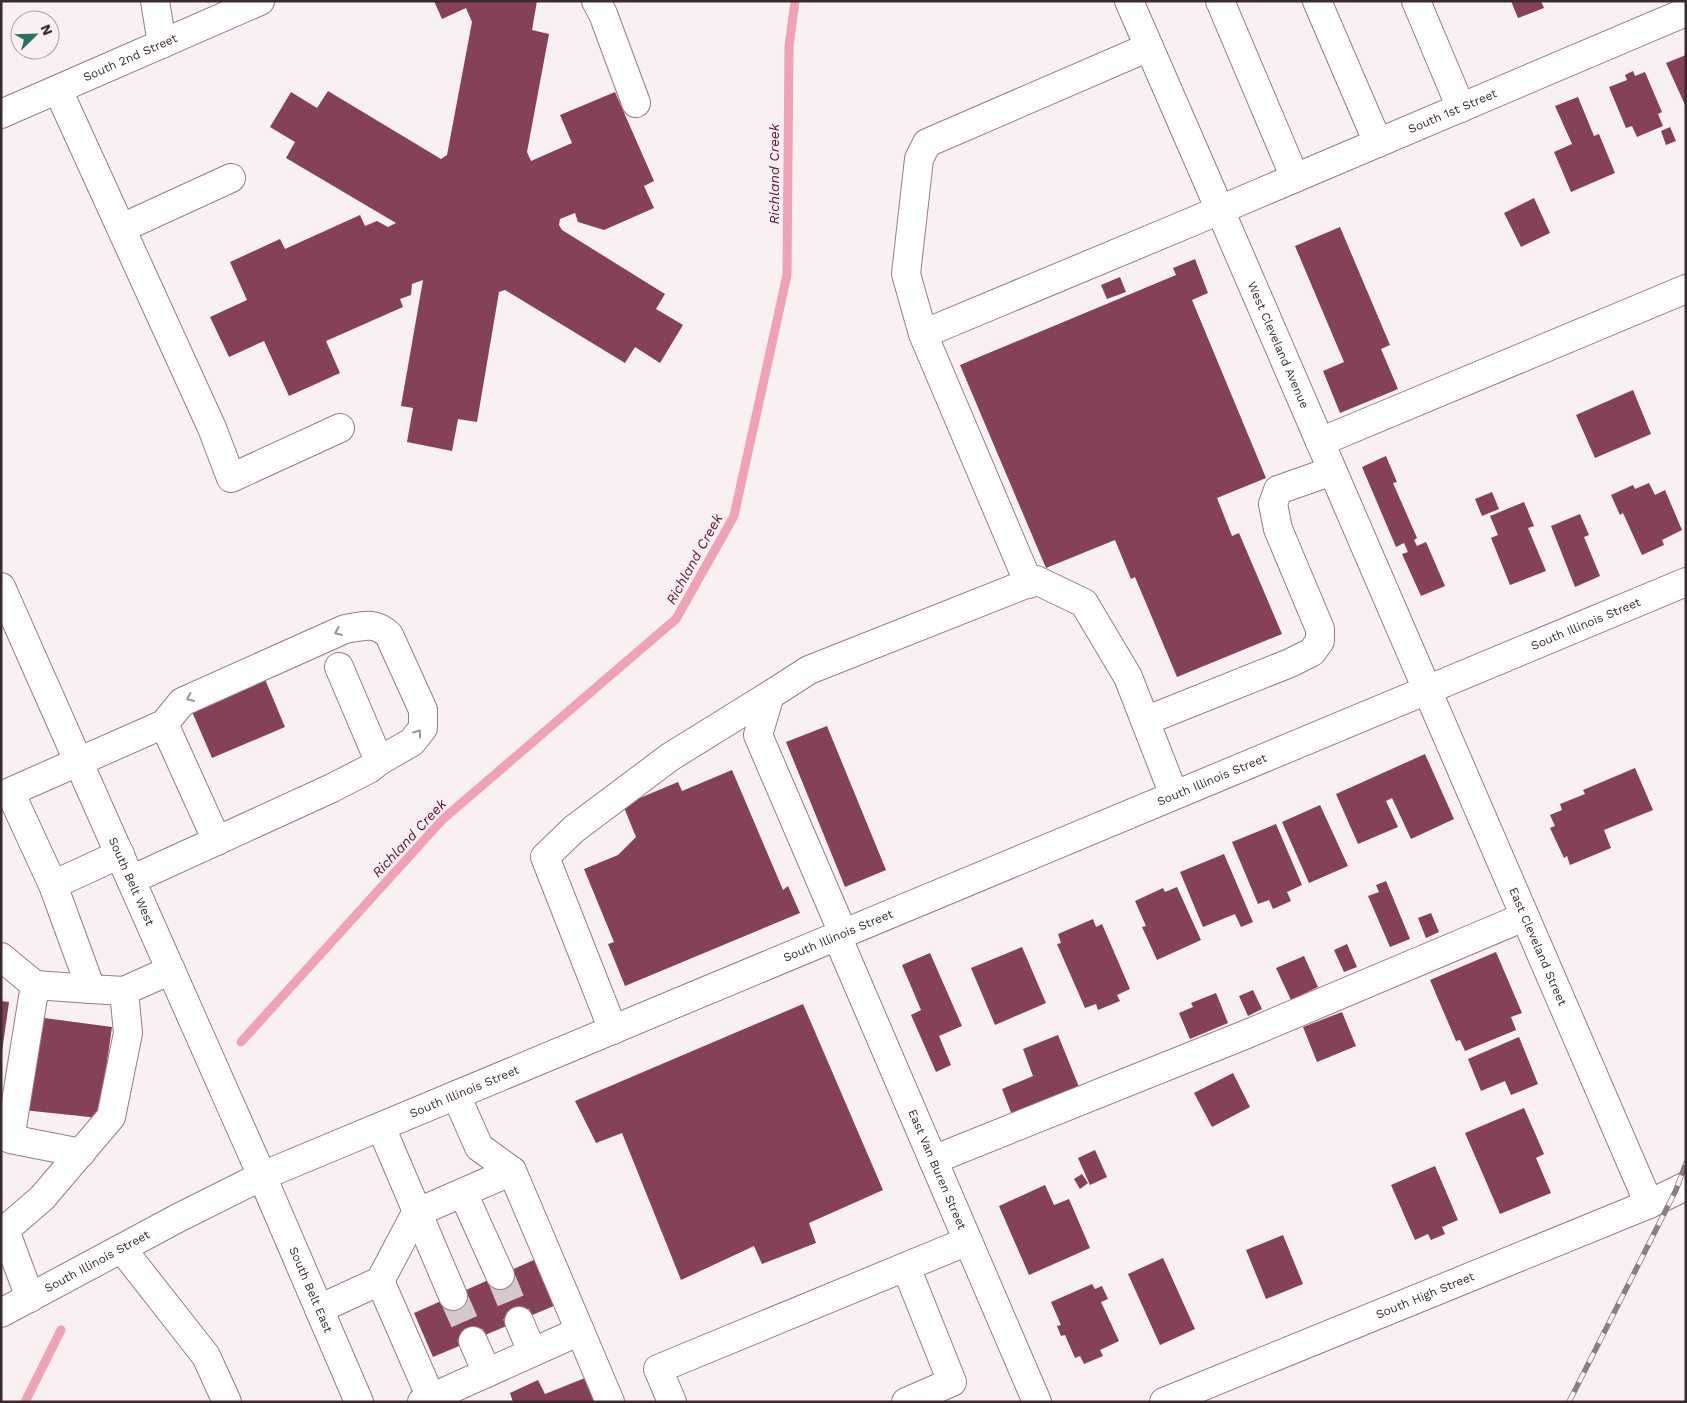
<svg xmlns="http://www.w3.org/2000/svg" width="1687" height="1403" font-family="'Work Sans',sans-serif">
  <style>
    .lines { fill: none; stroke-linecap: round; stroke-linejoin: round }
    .stream { stroke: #efa2b6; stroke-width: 9 }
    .building { fill: #854256 }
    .minor-tunnel { stroke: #d3c8cb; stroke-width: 28; stroke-dasharray: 28 14; stroke-linecap: butt }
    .minor-casing { stroke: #9f7982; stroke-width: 30 }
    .major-casing { stroke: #9f7982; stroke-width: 30 }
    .minor { stroke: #fff; stroke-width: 28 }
    .major { stroke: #fff; stroke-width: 28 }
    .rail-casing { stroke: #8b7e81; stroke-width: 5.5 }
    .rail { stroke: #f9f0f2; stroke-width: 4; stroke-dasharray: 11; stroke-linecap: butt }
    .oneway { stroke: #9c9496 }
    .labels { text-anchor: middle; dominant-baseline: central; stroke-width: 5; stroke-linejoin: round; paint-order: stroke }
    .street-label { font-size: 12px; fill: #3a2a2e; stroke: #f9f0f2 }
    .water-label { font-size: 14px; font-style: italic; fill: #680e34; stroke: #f9f0f2 }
  </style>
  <rect width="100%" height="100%" fill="#f9f0f2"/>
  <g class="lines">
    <path class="stream" d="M241 1042 443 819 676 619 734 516 787 275 789 46 795 1
      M25 1402 61 1330"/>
  </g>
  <path class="building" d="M434 1H537L532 30 549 34 527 152 531 161 572 143 560 115 615 92 654 181 644 186 654 208 604 230 578 222 575 213 560 219 559 225 562 230 665 294 656 309 683 325 660 363 635 347 625 363 505 290 499 292 477 422 458 419 452 451 407 442 413 408 401 406 423 280 412 284 411 295 400 299 403 307 326 341 340 373 289 396 264 341 229 357 210 317 247 300 230 262 280 239 285 249 360 215 365 226 377 221 388 227 396 223 286 158 295 142 270 127 291 92 317 108 328 91 441 159 447 155 472 22 466 8 442 19Z
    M1511 1H1541L1544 8 1518 18Z
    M1686 55V107L1666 63Z
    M1633 71 1635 76 1645 72 1662 112 1658 114 1663 126 1637 137 1632 126 1626 128 1609 87 1627 80 1625 75Z
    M1578 97 1594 136 1599 134 1615 173 1571 192 1554 152 1572 144 1555 106Z
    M1670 127 1676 141 1666 145 1661 131Z
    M1534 198 1550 233 1521 247 1504 213Z
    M1340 227 1390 345 1381 349 1398 389 1340 413 1323 371 1344 362 1295 246Z
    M1195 259 1208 293 1192 300 1266 478 1217 498 1232 536 1239 533 1282 634 1177 677 1135 577 1131 579 1115 540 1046 568 960 365 1176 275 1173 268Z
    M1120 277 1126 292 1107 299 1101 285Z
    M1633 390 1651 434 1595 458 1576 415Z
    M1386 456 1397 482 1393 483 1417 538 1414 540 1417 546 1426 542 1445 586 1421 596 1402 554 1408 552 1404 543 1396 547 1362 467Z
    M1649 483 1655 495 1665 490 1682 530 1662 540 1664 545 1642 555 1623 513 1620 515 1611 495 1633 485 1635 489Z
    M1492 492 1499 509 1482 516 1475 499Z
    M1524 502 1534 526 1528 528 1546 571 1510 585 1491 538 1498 535 1490 516Z
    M1580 514 1589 535 1584 537 1600 576 1575 587 1551 526Z
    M264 677 285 727 212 758 190 707Z
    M827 726 886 870 845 887 786 742Z
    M1425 754 1454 819 1411 839 1392 798 1386 801 1398 827 1358 844 1336 794Z
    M1635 768 1653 810 1604 830 1611 848 1570 865 1567 856 1564 858 1550 828 1555 826 1550 815 1562 810 1560 804 1585 794 1583 790Z
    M732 770 783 890 788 886 800 913 625 986 608 944 614 942 584 869 618 855 636 837 623 805 678 782 682 791Z
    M1320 805 1348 866 1309 883 1282 822Z
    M1276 824 1302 885 1287 892 1291 901 1273 909 1269 900 1258 904 1232 842Z
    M1224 854 1253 922 1241 927 1235 914 1203 927 1180 872Z
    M1386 881 1410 939 1390 947 1368 896 1379 892 1376 885Z
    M1177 887 1201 940 1157 960 1142 927 1146 926 1135 901 1163 888 1165 892Z
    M1431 913 1439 932 1426 938 1418 918Z
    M1093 919 1096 927 1102 924 1130 989 1117 995 1120 1001 1098 1010 1096 1004 1085 1008 1057 944 1061 943 1058 934Z
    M1347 944 1357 967 1344 972 1334 950Z
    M1022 947 1046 1003 995 1025 971 968Z
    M1496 952 1522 1013 1511 1017 1516 1030 1465 1051 1460 1040 1456 1041 1430 980Z
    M930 953 962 1026 939 1036 951 1065 936 1072 911 1015 921 1010 902 965Z
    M1304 956 1318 987 1291 1000 1276 968Z
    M1253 990 1262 1009 1248 1016 1239 996Z
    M1216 993 1228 1023 1190 1039 1179 1013 1193 1007 1191 1003Z
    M1 1001 9 1002 2 1052H1Z
    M803 1004 883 1190 809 1223 816 1243 762 1264 754 1246 681 1280 622 1133 596 1143 575 1101Z
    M1342 1012 1356 1046 1317 1062 1303 1027Z
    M37 1017 112 1027 99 1118 23 1110Z
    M1058 1035 1079 1087 1012 1115 1002 1089 1033 1076 1023 1049Z
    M1519 1037 1538 1084 1511 1095 1505 1081 1481 1091 1468 1059Z
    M1233 1073 1250 1107 1212 1127 1194 1093Z
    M1524 1108 1544 1154 1536 1158 1551 1193 1500 1214 1465 1133Z
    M1095 1150 1107 1177 1090 1185 1078 1158Z
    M1435 1166 1458 1220 1442 1227 1445 1234 1431 1240 1428 1234 1415 1240 1391 1185Z
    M1082 1174 1088 1183 1080 1189 1074 1179Z
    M1045 1185 1054 1205 1069 1199 1090 1248 1029 1275 999 1206Z
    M1283 1235 1303 1284 1266 1299 1246 1250Z
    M1163 1258 1195 1329 1160 1345 1128 1274Z
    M536 1259 556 1305 433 1357 414 1313Z
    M1092 1284 1095 1289 1102 1286 1108 1299 1101 1302 1119 1341 1100 1350 1103 1356 1084 1364 1080 1356 1075 1358 1065 1335 1061 1336 1057 1326 1061 1325 1051 1302Z
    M585 1378 594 1402H513L510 1393 538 1380 545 1394Z"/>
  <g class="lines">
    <path class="minor-tunnel" d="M500 1275 519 1321
      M453 1296 473 1341"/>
    <defs>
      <g id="minor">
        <path d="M155 1 162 44"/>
        <path d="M596 1 603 14 636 103"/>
        <path id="s1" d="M1129 1 1220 210 1649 1204"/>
        <path d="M1220 1 1295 178"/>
        <path d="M1317 1 1378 143"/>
        <path d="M1416 1 1461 108"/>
        <path d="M58 90 212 428 231 478 340 428"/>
        <path id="s2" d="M1 114 260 1"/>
        <path d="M122 228 231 178"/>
        <path d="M923 334 906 274 919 159 927 143 1149 47"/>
        <path d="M1320 442 1686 289"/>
        <path id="s3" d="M1029 584 923 334 1189 223 1686 12"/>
        <path d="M1145 721 1290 663 1312 652 1320 641V629L1278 529 1273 504 1278 490 1332 471"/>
        <path d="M164 724 217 841"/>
        <path d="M131 880 332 788 369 769 379 761 339 667"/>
        <path d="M53 885 120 854"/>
        <path d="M843 933 758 735 770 695 809 670 1036 580 1084 603 1128 677 1174 795"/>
        <path id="s4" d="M837 936 1037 1402"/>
        <path d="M1 957 35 985"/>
        <path d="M171 970 124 991 91 989 53 885 10 792 164 724 182 702 345 629C363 626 375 621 389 635L423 710V728L412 742 379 761"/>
        <path d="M613 1030 545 857 574 829 670 757 770 695"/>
        <path d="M456 1095 479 1147 512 1171"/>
        <path d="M381 1127 453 1296"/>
        <path d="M81 1153 10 1139 35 985 91 989"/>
        <path d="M933 1160 1247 1034 1524 917"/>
        <path d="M463 1193 500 1275"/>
        <path d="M1 1227 5 1230 30 1298"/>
        <path d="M5 1230 42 1198 111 1117 128 1033 124 991"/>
        <path d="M122 1249 206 1356 227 1402"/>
        <path d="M906 1267 952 1382 906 1402"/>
        <path d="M380 1281 431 1398"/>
        <path d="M319 1309 380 1281 416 1213 512 1171 580 1331 422 1402"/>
        <path d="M519 1321 532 1352"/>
        <path d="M580 1331 610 1402"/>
        <path d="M473 1341 487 1373"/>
        <path d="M672 1402 658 1369 968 1241"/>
        <path id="s5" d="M1164 1402 1649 1204 1686 1186"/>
      </g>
      <g id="major">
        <path id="s6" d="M1 587 262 1176 359 1402"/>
        <path id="s7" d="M1 1313 178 1218 262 1176 1686 582"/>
      </g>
    </defs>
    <use href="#minor" class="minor-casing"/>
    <use href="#major" class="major-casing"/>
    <use href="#minor" class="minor"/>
    <use href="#major" class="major"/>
    <defs>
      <path id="rail" d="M1569 1402 1676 1190 1686 1163"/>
    </defs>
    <use href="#rail" class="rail-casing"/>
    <use href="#rail" class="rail"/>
  </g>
  <defs><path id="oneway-chevron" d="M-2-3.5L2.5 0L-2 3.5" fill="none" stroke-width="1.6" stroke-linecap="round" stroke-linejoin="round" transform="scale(1.25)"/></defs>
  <g class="oneway">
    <use href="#oneway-chevron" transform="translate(338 632) rotate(157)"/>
    <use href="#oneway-chevron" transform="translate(190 698) rotate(156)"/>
    <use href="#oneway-chevron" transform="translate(418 733) rotate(-54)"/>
  </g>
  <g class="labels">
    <g class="street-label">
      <text stroke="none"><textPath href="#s2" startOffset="141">South 2nd Street</textPath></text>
      <text stroke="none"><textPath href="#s3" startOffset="846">South 1st Street</textPath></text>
      <text stroke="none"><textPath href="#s1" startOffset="375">West Cleveland Avenue</textPath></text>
      <text stroke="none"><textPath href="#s7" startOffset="1729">South Illinois Street</textPath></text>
      <text stroke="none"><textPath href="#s7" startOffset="1324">South Illinois Street</textPath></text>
      <text stroke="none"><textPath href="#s6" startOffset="322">South Belt West</textPath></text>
      <text stroke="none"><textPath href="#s7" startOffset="919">South Illinois Street</textPath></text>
      <text stroke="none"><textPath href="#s1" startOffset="1030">East Cleveland Street</textPath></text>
      <text stroke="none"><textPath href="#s7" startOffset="514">South Illinois Street</textPath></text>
      <text stroke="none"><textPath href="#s4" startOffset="254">East Van Buren Street</textPath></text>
      <text stroke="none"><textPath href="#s7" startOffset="109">South Illinois Street</textPath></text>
      <text stroke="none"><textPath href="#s6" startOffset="768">South Belt East</textPath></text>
      <text stroke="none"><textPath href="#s5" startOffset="282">South High Street</textPath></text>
    </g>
    <g class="water-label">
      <text transform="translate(774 174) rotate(-90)">Richland Creek</text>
      <text transform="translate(694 559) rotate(-61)">Richland Creek</text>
      <text transform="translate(409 838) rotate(-47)">Richland Creek</text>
    </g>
  </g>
  <rect width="1687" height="1403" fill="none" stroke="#3a2a2e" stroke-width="5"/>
  <g transform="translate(35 35) rotate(67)"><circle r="24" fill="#f9f0f2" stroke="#ada1a4"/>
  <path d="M0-4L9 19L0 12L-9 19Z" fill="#297066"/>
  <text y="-8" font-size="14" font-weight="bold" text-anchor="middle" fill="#3a2a2e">N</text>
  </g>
</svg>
